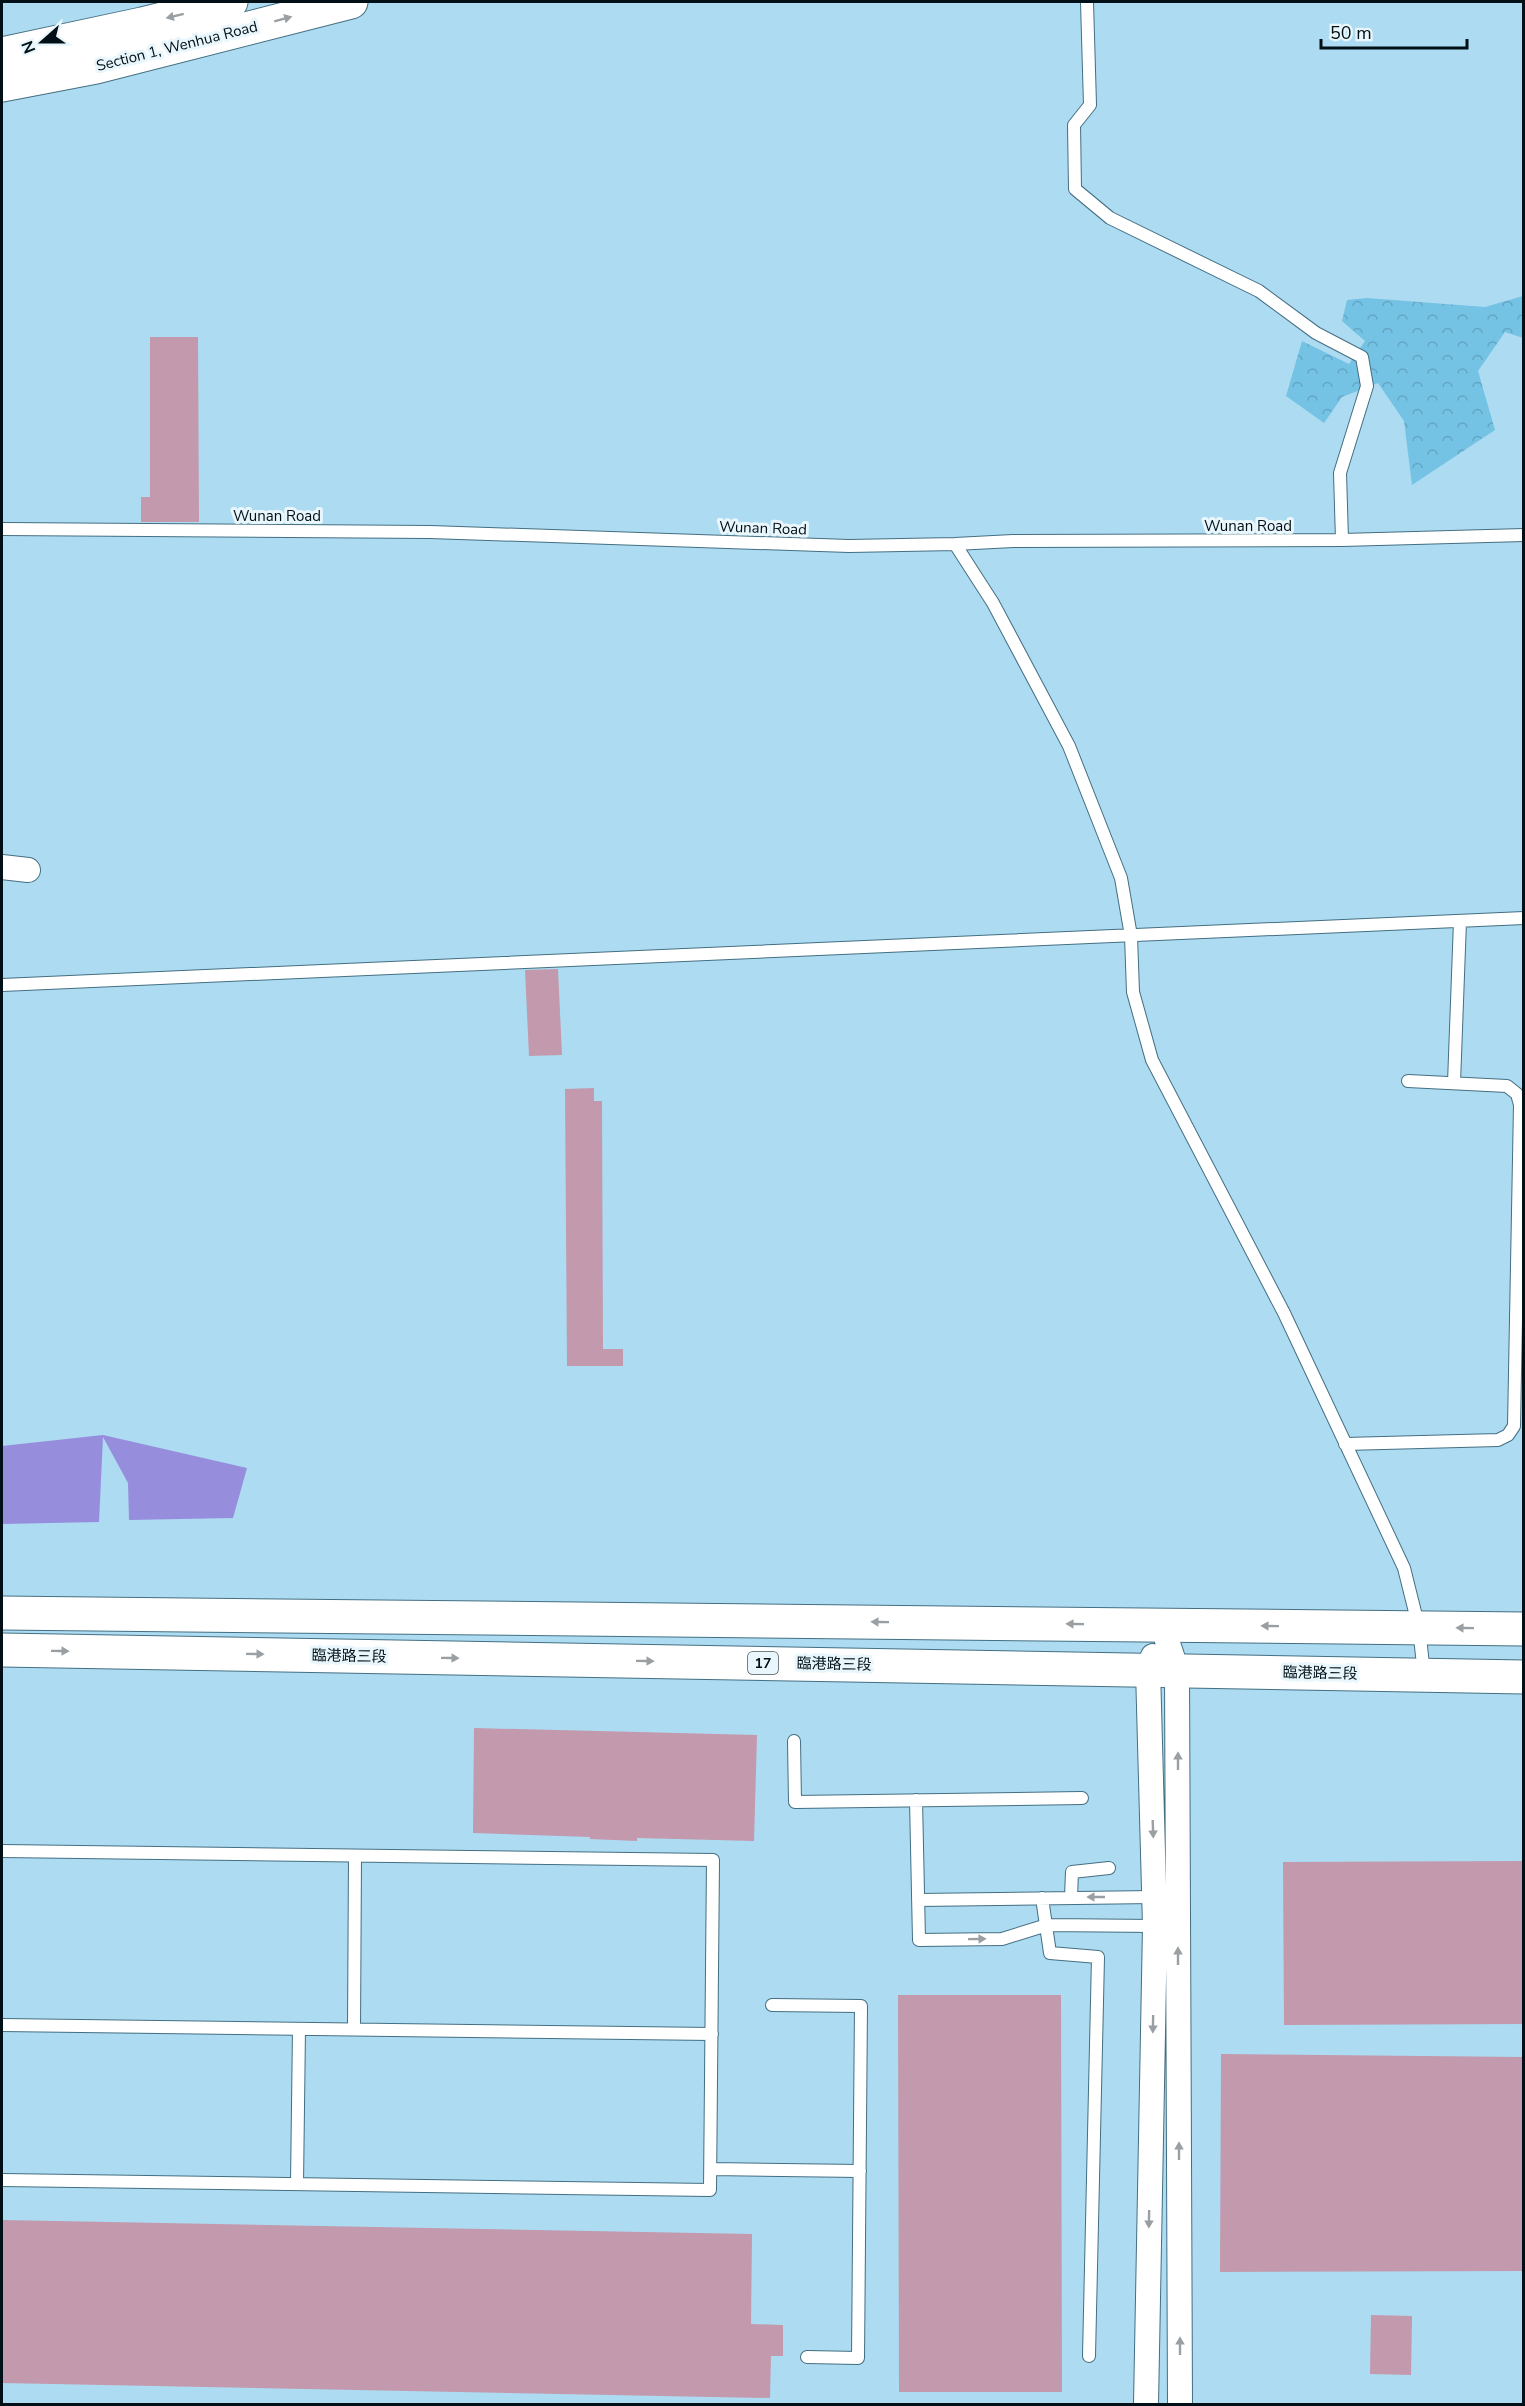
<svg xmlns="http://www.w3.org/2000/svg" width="1525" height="2406" font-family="'Nunito Sans','Noto Sans TC',sans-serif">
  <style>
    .forest { fill: url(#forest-crowns) }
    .water { fill: #978ddd }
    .building { fill: #c399ad }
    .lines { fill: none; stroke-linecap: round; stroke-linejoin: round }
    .lane-casing { stroke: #446f82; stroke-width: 14 }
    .street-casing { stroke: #446f82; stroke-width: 26 }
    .secondary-casing { stroke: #446f82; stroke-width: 35 }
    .primary-casing { stroke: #446f82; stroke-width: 35 }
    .lane { stroke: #fff; stroke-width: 12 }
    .street { stroke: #fff; stroke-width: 24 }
    .secondary { stroke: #fff; stroke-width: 33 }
    .primary { stroke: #fff; stroke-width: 33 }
    .oneway { fill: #999fa2 }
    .labels { text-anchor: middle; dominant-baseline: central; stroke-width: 6; stroke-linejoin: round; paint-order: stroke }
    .shield { fill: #e9f7fd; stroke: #47555c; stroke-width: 1.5 }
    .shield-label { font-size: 14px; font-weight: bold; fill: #011017 }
    .street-label { font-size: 15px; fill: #011017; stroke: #e9f7fd }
  </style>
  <defs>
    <pattern id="forest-crowns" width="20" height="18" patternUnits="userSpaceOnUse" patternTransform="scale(1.5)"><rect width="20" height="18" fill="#74c2e4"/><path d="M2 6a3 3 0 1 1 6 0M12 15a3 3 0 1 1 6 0" fill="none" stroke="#63a6c3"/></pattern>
  </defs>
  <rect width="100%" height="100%" fill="#addbf1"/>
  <path class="forest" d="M1523 296V338L1505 332 1478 371 1495 430 1412 485 1404 421 1378 383 1342 397 1324 423 1286 396 1302 341 1349 364 1365 341 1342 321 1347 300 1367 298 1485 307Z"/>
  <path class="water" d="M103 1435 247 1468 233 1518 129 1520 128 1483 103 1437 99 1522 2 1524V1446Z"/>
  <path class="building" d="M150 337H198L199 522H141V497H150Z
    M558 969 562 1055 529 1056 525 970Z
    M594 1088V1101H602L603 1349H623V1366H567L565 1089Z
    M474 1728 757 1735 754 1841 637 1838V1841L590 1839V1837L473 1833Z
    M1524 1861V2024L1284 2025 1283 1862Z
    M898 1995H1061L1062 2392H899Z
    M1221 2054 1524 2057V2271L1220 2272Z
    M2 2220 752 2234 751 2324 783 2325V2356H771L770 2398 2 2383Z
    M1371 2315 1412 2316 1411 2375 1370 2374Z"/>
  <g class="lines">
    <defs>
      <path id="lane" d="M1087 2 1090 105 1074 125 1075 189 1110 218 1259 291 1316 333 1362 357 1367 386 1340 473 1342 540
        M2 529 430 532 849 546 955 544 1013 541 1342 540 1524 535
        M955 544 993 603 1069 746 1121 878 1131 936 1133 992 1152 1060 1284 1313 1404 1568 1419 1628 1424 1674
        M2 985 1524 918
        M1454 1083 1460 921
        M1345 1444 1498 1440 1508 1435 1514 1426 1520 1105 1517 1094 1507 1086 1408 1081
        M794 1741 795 1802 1082 1798
        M916 1800 919 1940 1002 1939 1047 1925 1155 1926
        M2 1851 713 1860 710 2190 2 2180
        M1071 1897 1072 1872 1109 1868
        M1042 1898 1050 1953 1098 1957 1089 2356
        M918 1900 1155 1897
        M772 2005 861 2006 858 2358 807 2357
        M2 2025 712 2034
        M354 2029 355 1856
        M711 2169 860 2171
        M297 2184 299 2029"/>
      <path id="street" d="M2 867 28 870
        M1162 1625 1177 1671 1180 2404
        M1146 2404 1155 1926 1148 1670 1153 1656"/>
      <path id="secondary" d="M2 54 142 24 231 2
        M2 85 96 67 351 2"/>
      <path id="primary" d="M2 1613 1524 1629
        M2 1650 1524 1677"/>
    </defs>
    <use href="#lane" class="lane-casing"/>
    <use href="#street" class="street-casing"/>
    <use href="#secondary" class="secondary-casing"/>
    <use href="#primary" class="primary-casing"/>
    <use href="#lane" class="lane"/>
    <use href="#street" class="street"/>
    <use href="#secondary" class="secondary"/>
    <use href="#primary" class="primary"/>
  </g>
  <defs><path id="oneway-solid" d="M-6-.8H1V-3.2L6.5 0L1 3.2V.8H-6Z" transform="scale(1.5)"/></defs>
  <g class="oneway">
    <use href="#oneway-solid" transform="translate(175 16) rotate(166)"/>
    <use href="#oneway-solid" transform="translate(283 19) rotate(-15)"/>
    <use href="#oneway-solid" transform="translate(880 1622) rotate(-179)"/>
    <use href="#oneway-solid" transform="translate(1075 1624) rotate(-179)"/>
    <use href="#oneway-solid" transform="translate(1270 1626) rotate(-179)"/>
    <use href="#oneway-solid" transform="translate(1465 1628) rotate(-179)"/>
    <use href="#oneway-solid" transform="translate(60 1651) rotate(1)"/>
    <use href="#oneway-solid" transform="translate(255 1654) rotate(1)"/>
    <use href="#oneway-solid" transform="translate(450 1658) rotate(1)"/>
    <use href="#oneway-solid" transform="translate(645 1661) rotate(1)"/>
    <use href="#oneway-solid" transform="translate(1178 1761) rotate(-90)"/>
    <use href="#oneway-solid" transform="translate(1153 1829) rotate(88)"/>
    <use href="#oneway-solid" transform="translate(1096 1897) rotate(180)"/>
    <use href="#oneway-solid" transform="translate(977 1939) rotate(-1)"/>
    <use href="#oneway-solid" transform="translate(1178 1956) rotate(-90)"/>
    <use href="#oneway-solid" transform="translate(1153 2024) rotate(91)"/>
    <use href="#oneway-solid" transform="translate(1179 2151) rotate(-90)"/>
    <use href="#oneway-solid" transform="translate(1149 2219) rotate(91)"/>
    <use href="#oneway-solid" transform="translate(1180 2346) rotate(-90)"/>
  </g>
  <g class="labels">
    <rect class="shield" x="748" y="1652" width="30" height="22" rx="4.5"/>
    <g class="shield-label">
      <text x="763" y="1663">17</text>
    </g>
    <g class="street-label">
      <text transform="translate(177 46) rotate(-14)">Section 1, Wenhua Road</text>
      <text x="277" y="516">Wunan Road</text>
      <text x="1248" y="526">Wunan Road</text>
      <text transform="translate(763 528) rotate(2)">Wunan Road</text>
      <text transform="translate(349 1656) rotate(1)">臨港路三段</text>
      <text transform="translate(834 1664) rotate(1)">臨港路三段</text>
      <text transform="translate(1320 1673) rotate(1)">臨港路三段</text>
    </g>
  </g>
  <rect width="1525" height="2406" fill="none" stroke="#011017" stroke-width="6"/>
  <g transform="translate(42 42) rotate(249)" stroke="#e9f7fd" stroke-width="4.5" paint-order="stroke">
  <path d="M0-4.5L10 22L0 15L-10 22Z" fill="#011017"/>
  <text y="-9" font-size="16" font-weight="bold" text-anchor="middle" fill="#011017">N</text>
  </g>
  <path d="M1321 39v9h146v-9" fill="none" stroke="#011017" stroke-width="3"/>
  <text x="1330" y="39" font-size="18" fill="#011017" stroke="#e9f7fd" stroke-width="4.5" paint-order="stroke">50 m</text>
</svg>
